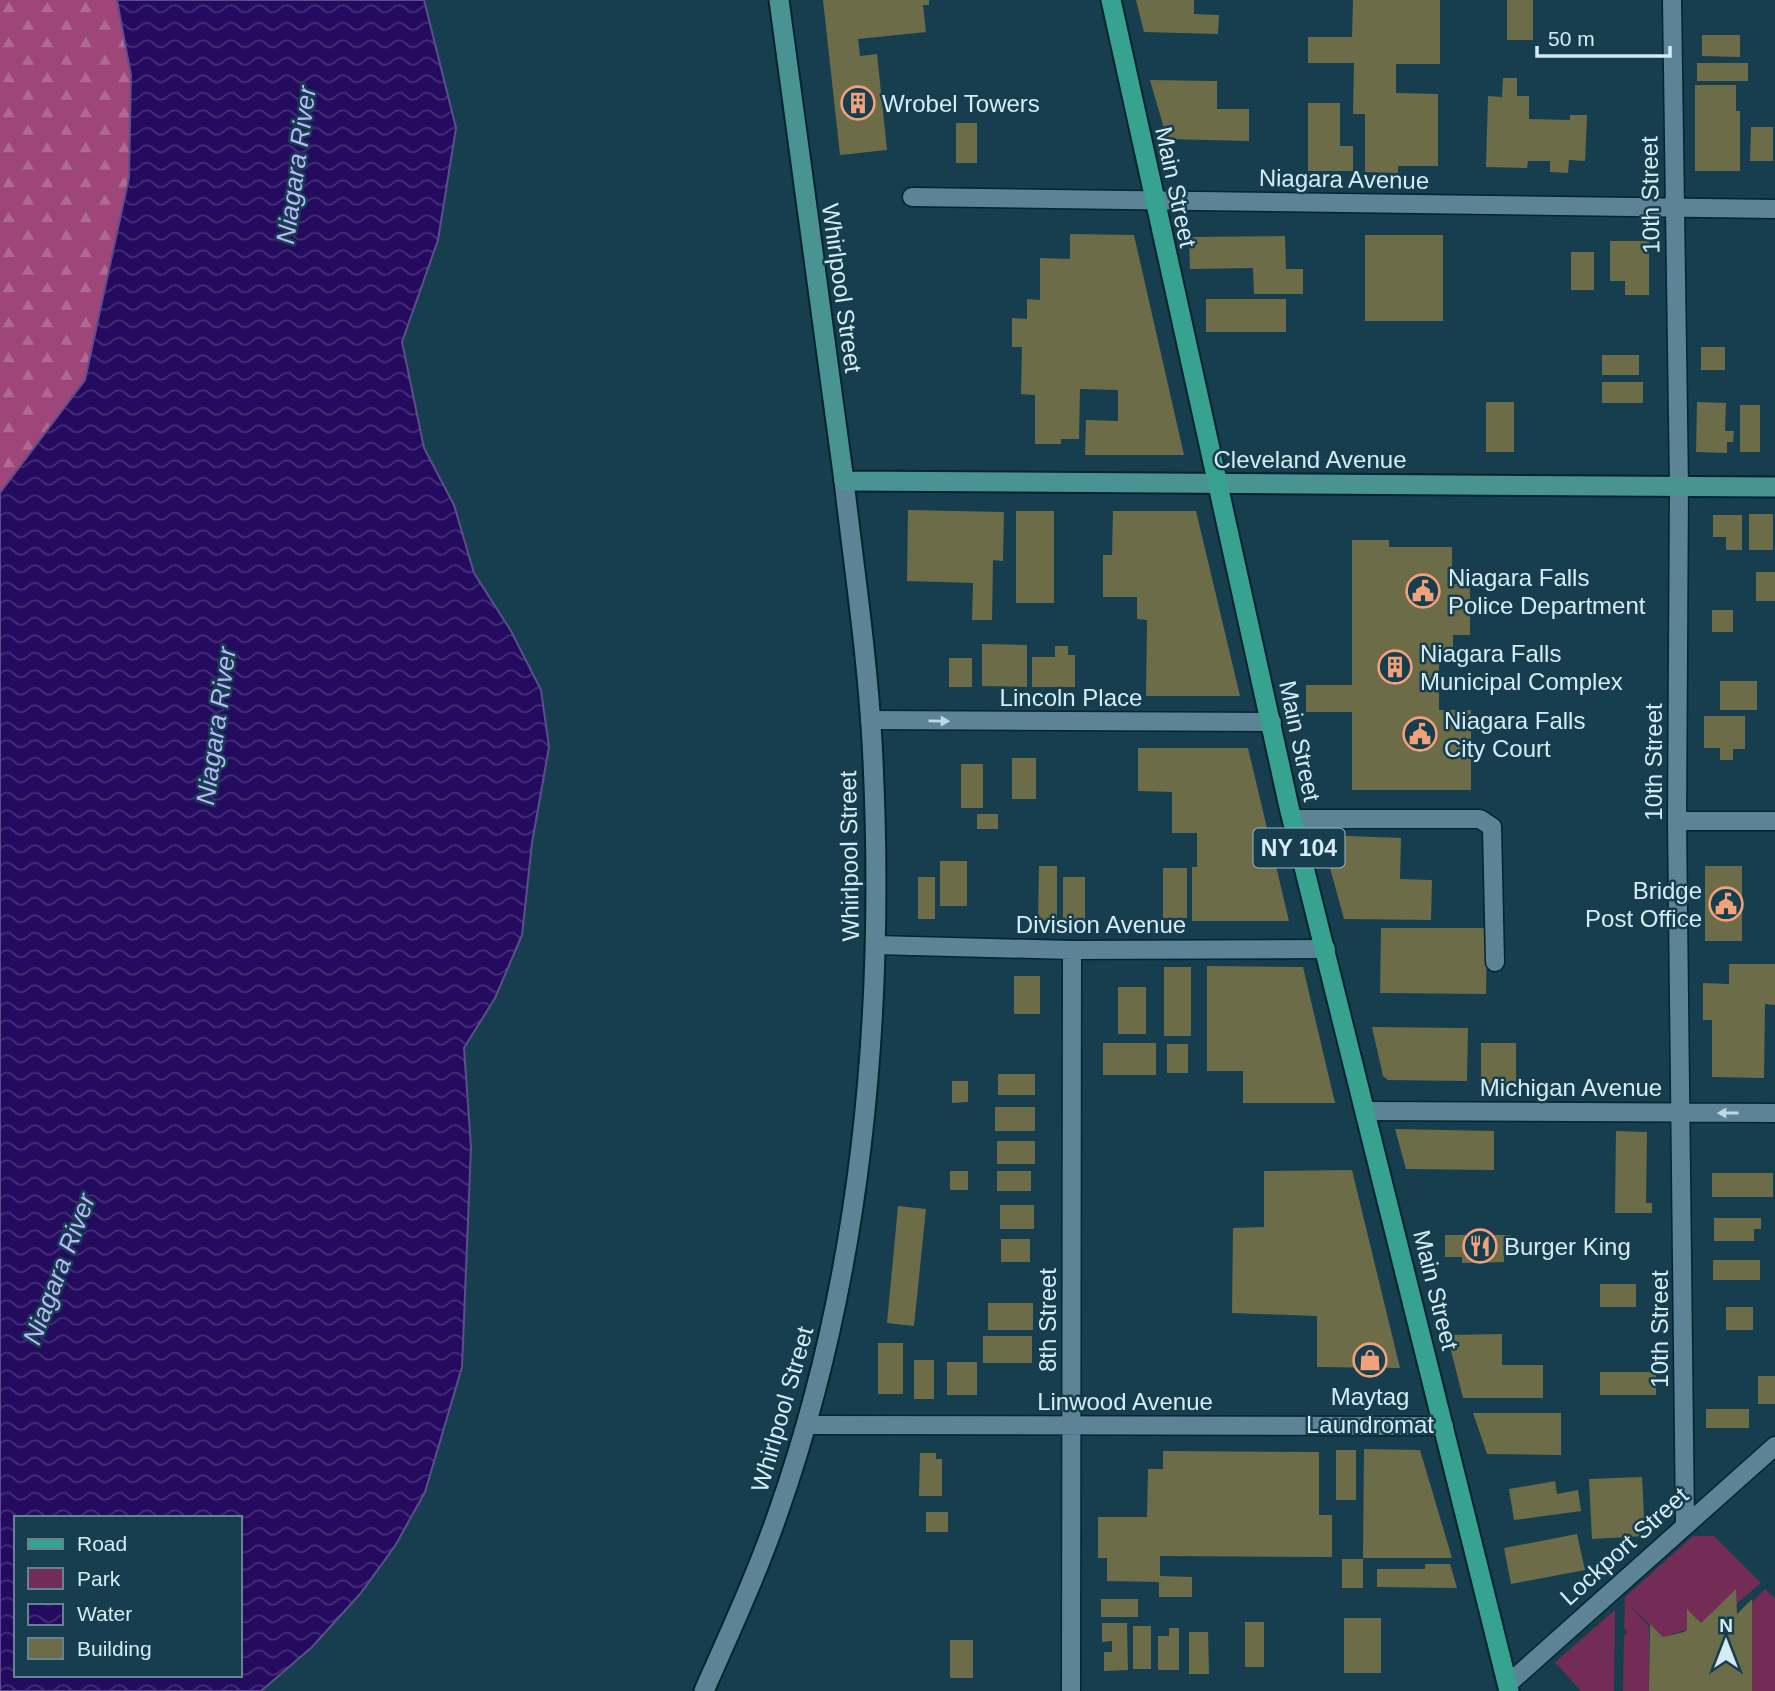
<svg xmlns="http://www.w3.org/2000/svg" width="1775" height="1691" font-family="Arial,sans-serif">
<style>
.green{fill:#722c55}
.forest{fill:url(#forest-firs)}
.water{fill:url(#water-waves);stroke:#5a4e8c;stroke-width:2;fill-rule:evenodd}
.building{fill:#6d6c48}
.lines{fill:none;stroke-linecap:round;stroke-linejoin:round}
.minor-casing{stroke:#052430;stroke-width:21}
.tertiary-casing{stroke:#052430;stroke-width:23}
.secondary-casing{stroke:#052430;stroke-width:23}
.primary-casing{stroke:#052430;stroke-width:23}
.minor{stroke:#5c8496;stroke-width:18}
.tertiary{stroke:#5c8496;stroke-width:19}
.secondary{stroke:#499392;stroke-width:19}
.primary{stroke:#36a28f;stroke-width:19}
.oneway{fill:#bed7e2}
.labels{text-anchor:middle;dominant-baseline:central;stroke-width:5;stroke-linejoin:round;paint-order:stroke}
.shield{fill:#163e4e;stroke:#9cb8c3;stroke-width:2}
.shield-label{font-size:23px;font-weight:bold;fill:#d6ecf5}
.poi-label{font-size:24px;fill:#d6ecf5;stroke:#163e4e;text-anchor:start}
.street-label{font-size:24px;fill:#d6ecf5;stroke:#163e4e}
.water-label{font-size:26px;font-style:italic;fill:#bab6fb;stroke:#163e4e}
</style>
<defs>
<pattern id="forest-firs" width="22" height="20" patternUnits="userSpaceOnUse" patternTransform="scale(1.75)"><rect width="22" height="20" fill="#9e4679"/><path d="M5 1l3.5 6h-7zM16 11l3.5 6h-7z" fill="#af6a93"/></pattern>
<pattern id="water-waves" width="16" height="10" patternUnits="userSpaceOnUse" patternTransform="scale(1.75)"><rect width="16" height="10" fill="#250b5f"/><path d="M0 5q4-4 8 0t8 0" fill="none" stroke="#442f77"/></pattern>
</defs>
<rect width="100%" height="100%" fill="#163e4e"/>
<path class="green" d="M1693,1536h21l47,47 -25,21v-14l-35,33 -13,-13 -1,20 -24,7 -34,-32 20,21v65h-26l1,-55 3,-4 -3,-4 1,-31z
M1765,1589l10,9v93h-23v-89z
M1615,1610l-1,81h-33l-26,-29z"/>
<path class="forest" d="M0,0h117l14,75 -2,103 -44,202 -85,113z"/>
<path class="water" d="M117,0h307l32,128 -18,112 -36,102 22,106 30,57 20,68 37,58 30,59 8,57 -17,96 -10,92 -27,63 -31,50 7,99 -9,220 -37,125 -30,54 -35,48 -48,53 -51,44h-261v-1198l85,-113 44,-202 2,-103zM16,1518h224v157h-224z"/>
<path class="building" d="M823,0h106v5h-6l3,27 -68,7 2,17 17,-2 10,96 -47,5z
M1136,0h58v14l25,1 -1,19 -74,-2z
M1353,0h87v64h-44v29l42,1v72h-40v7l-33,-1v-58h-12l1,-51h-46v-26h44z
M1507,0h26v40h-26z
M1702,35h38v22l-38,-1z
M1697,63h51v18h-51z
M1503,78h14v18h12v23l41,1v-5h17l-2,46 -16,-1 -1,13 -18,-1v-11h-22l-1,7 -41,-1 2,-71 14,1z
M1150,80l67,1v28h32v32l-82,-2z
M1695,85h41v26h4v60h-45z
M1308,103h32v43h13v25h-45z
M956,123h21v40h-21z
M1751,127h22v34h-23z
M1070,234l64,1 50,220h-99l1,-35 32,1v-31l-38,-1 -1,50h-18v5h-26v-49l-14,-1 1,-47h-10v-29l15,1v-20l13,1v-42l30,1z
M1365,235h78v86h-78z
M1285,236l1,33h17v25h-49l-1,-26 -63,1 -1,-32z
M1610,241h39v54h-24v-14h-15z
M1571,252h23v38h-23z
M1206,299h80v33h-80z
M1701,347h24v23h-24z
M1602,355h37v20h-37z
M1602,382h41v21h-41z
M1486,402h28v50h-28z
M1697,402l29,1 -1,28h9l-1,11h-6v11l-31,-1z
M1740,405h20v47h-20z
M908,510l96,2 -1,49 -10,-1 -1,60h-20l1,-37 -66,-2z
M1016,511h38v92h-38z
M1113,511h83l44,185h-94l1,-76 -10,-1v-22h-34v-42h9z
M1749,514h24v36h-24z
M1713,515h29v35h-16v-13h-13z
M1352,540h37v7h63v37h18v51h-17v14h-14v61h32v80h-119v-78h-46v-27h46z
M1756,572h19v29h-19z
M1712,610h21v22h-21z
M982,644l45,1v42l-45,-1z
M1055,646h13v9h7v32h-43v-30h23z
M949,658h23v29h-23z
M1720,681h37v29h-37z
M1704,716h41v33h-12v11h-13v-12h-16z
M1138,748h110l41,173h-97v-54h5v-34h-25v-41l-34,-1z
M1012,758h24v41h-24z
M961,764h22v44h-22z
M977,814h21v15h-21z
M1321,835l80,3 -1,41 32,1 -1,40 -87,-1z
M940,861h27v45h-27z
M1039,866h18v54h-19z
M1705,866h37v75h-37z
M1163,868h24v50h-24z
M918,877h17v42h-17z
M1063,877h22v44h-22z
M1381,928h106l-1,66 -106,-1z
M1729,964h46v41l-10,-1 -1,74 -52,-1v-57h-9v-37l26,1z
M1207,966l96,1 32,136h-92v-32h-36z
M1164,967h27v69h-27z
M1014,976h26v38h-26z
M1118,987h28v47h-28z
M1372,1027l96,1 -1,53 -79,-1 -5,-4z
M1103,1043h53v32h-53z
M1481,1043h35v41h-35z
M1167,1044h21v29h-21z
M998,1074h37v21h-37z
M952,1081h16v21l-16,1z
M995,1107h40v24h-40z
M1395,1129l99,2v39l-88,-1z
M1616,1131l31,1 -1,71h6v10h-37z
M997,1141h38v23h-38z
M1352,1170l48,198 -83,-1v-51l-85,-3 1,-85 31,-1v-56z
M950,1171h18v19h-18z
M997,1171h34v20h-34z
M1712,1173h61v24h-61z
M1000,1205h34v24h-34z
M898,1206l28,3 -12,117 -27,-3z
M1714,1218h47v11h-7v12h-40z
M1445,1235h66l3,17h-10v10l-42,1v-6h-17z
M1001,1239h29v23h-29z
M1713,1260h47v20h-47z
M1600,1284h36v23h-36z
M988,1303h45v27h-45z
M1726,1307h27v23h-27z
M1502,1334v31h41v33h-80l-16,-63z
M983,1336h49v27h-49z
M878,1343h25v51h-25z
M914,1360h20v39h-20z
M947,1362h30v33h-30z
M1600,1372h56v23h-56z
M1758,1376h17v28h-17z
M1706,1409h43v19h-43z
M1473,1413h88v42l-74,-1z
M1364,1449l56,1 32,108h-89z
M1336,1450h20v50h-20z
M1163,1451l156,1v63h13v42l-172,-1v20l32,1v20h-33v-15l-52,-1v-23h-9v-41h49l1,-48h15z
M920,1453h16v6h6v37h-23z
M1642,1477l3,59 -53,3 -3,-60z
M1555,1481l2,13 21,-4 3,21 -67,9 -5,-31z
M926,1512h22v20h-22z
M1577,1534l8,36 -74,14 -7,-36z
M1342,1559h21v29h-21z
M1425,1564h25l7,24 -80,-1v-18h48z
M1736,1589l1,25 15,-15v92h-103l1,-67 13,13 21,-5 3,-2v-21l14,14z
M1101,1599h37v18h-37z
M1344,1618h37v55h-37z
M1245,1622h19v45h-19z
M1102,1623h25l1,47 -24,1v-19h8v-11l-10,1z
M1133,1626h18v43h-18z
M1169,1628h10v42h-21v-34h11z
M1189,1632h19l1,42h-20z
M950,1640h23v38h-23z"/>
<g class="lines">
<defs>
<path id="minor" d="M1672,0l7,486 -2,335 8,703
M912,197l863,12
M870,720l402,2
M1292,819h188l12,8 3,135
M1677,821h98
M875,945l197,5 254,-1
M1366,1111l409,2
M806,1425l638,1
M1508,1684l267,-238
M1071,1691l1,-741"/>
<path id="tertiary" d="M704,1691c26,-59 53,-117 74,-178 87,-247 108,-512 94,-772 -5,-87 -18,-174 -28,-260"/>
<path id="secondary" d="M779,0l65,481 931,6"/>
<path id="primary" d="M1111,0l178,807 220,884"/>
</defs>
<use href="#minor" class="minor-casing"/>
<use href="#tertiary" class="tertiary-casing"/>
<use href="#secondary" class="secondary-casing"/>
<use href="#primary" class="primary-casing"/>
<use href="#minor" class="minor"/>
<use href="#tertiary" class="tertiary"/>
<use href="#secondary" class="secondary"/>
<use href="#primary" class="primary"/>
</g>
<defs><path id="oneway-solid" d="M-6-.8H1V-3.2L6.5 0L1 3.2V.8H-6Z" transform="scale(1.75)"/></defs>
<g class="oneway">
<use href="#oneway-solid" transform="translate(939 721) rotate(1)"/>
<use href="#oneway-solid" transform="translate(1728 1113) rotate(-180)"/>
</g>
<defs>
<symbol id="building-ring" viewBox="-11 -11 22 22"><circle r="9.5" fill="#163e4e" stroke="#f1a27b" stroke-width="1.5"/><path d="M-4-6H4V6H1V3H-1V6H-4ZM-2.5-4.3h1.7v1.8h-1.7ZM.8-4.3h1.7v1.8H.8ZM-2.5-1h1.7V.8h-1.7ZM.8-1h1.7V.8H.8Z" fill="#f1a27b"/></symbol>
<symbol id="civic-ring" viewBox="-11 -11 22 22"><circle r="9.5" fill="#163e4e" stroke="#f1a27b" stroke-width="1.5"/><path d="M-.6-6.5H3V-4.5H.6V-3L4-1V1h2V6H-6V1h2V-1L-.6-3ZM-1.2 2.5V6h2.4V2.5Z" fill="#f1a27b"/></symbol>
<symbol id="restaurant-ring" viewBox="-11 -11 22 22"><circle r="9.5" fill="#163e4e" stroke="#f1a27b" stroke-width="1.5"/><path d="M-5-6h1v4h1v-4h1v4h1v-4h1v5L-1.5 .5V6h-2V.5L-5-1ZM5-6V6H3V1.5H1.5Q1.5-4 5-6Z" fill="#f1a27b"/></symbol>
<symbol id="shop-ring" viewBox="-11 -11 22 22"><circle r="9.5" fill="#163e4e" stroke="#f1a27b" stroke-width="1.5"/><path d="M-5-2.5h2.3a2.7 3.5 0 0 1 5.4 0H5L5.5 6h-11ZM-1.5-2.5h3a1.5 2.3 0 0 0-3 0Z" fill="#f1a27b"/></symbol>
</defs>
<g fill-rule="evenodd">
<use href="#building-ring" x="839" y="84" width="38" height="38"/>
<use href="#civic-ring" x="1404" y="572" width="38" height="38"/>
<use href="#building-ring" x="1376" y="648" width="38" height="38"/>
<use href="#civic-ring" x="1401" y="715" width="38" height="38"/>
<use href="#civic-ring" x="1707" y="885" width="38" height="38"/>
<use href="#restaurant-ring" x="1461" y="1227" width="38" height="38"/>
<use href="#shop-ring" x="1351" y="1341" width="38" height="38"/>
</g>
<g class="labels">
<rect class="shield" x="1253.5" y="828.5" width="91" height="39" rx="5"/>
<g class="shield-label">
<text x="1299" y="848">NY 104</text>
</g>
<g class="poi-label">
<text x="882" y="103">Wrobel Towers</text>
<text x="1448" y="577">Niagara Falls<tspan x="1448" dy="28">Police Department</tspan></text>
<text x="1420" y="653">Niagara Falls<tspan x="1420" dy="28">Municipal Complex</tspan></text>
<text x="1444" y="720">Niagara Falls<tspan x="1444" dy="28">City Court</tspan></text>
<text x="1702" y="890" text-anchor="end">Bridge<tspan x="1702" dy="28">Post Office</tspan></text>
<text x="1504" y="1246">Burger King</text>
<text x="1370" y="1396" text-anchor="middle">Maytag<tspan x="1370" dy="28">Laundromat</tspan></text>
</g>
<g class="street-label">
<text transform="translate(1344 179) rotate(1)">Niagara Avenue</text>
<text transform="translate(1176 187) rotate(78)">Main Street</text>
<text transform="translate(1650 195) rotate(-91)">10th Street</text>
<text transform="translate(842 288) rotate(82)">Whirlpool Street</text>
<text x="1310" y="459">Cleveland Avenue</text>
<text x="1071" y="697">Lincoln Place</text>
<text transform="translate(1300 741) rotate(78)">Main Street</text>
<text transform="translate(1653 762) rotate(-90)">10th Street</text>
<text transform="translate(849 856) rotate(-91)">Whirlpool Street</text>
<text x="1101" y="924">Division Avenue</text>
<text x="1571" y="1087">Michigan Avenue</text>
<text transform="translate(1436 1290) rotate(76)">Main Street</text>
<text transform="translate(1047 1320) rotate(-90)">8th Street</text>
<text transform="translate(1659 1329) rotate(-90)">10th Street</text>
<text x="1125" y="1401">Linwood Avenue</text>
<text transform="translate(782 1409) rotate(-74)">Whirlpool Street</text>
<text transform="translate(1624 1546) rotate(-42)">Lockport Street</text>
</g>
<g class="water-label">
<text transform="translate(296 165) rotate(-82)">Niagara River</text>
<text transform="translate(216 726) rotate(-82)">Niagara River</text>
<text transform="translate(59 1269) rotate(-69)">Niagara River</text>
</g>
</g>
<rect x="14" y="1516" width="228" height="161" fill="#163e4e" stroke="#638491" stroke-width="2"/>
<rect x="28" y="1539" width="35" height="10" fill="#36a28f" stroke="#638491" stroke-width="2"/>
<text x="77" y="1551" font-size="21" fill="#d6ecf5">Road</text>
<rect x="28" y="1568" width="35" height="21" fill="#722c55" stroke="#638491" stroke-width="2"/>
<text x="77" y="1586" font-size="21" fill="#d6ecf5">Park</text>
<rect x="28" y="1604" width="35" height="21" fill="url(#water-waves)" stroke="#638491" stroke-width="2"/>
<text x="77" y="1621" font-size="21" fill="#d6ecf5">Water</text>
<rect x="28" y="1638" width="35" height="21" fill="#6d6c48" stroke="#638491" stroke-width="2"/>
<text x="77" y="1656" font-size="21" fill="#d6ecf5">Building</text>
<g transform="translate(1726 1642)" stroke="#163e4e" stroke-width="5" paint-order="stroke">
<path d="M0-5L12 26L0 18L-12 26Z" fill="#d6ecf5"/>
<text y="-10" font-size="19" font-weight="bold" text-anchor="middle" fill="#d6ecf5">N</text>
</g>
<path d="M1537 46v10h133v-10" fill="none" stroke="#d6ecf5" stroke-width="3.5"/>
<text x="1548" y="46" font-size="21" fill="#d6ecf5" stroke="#163e4e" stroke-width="5" paint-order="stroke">50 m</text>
</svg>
